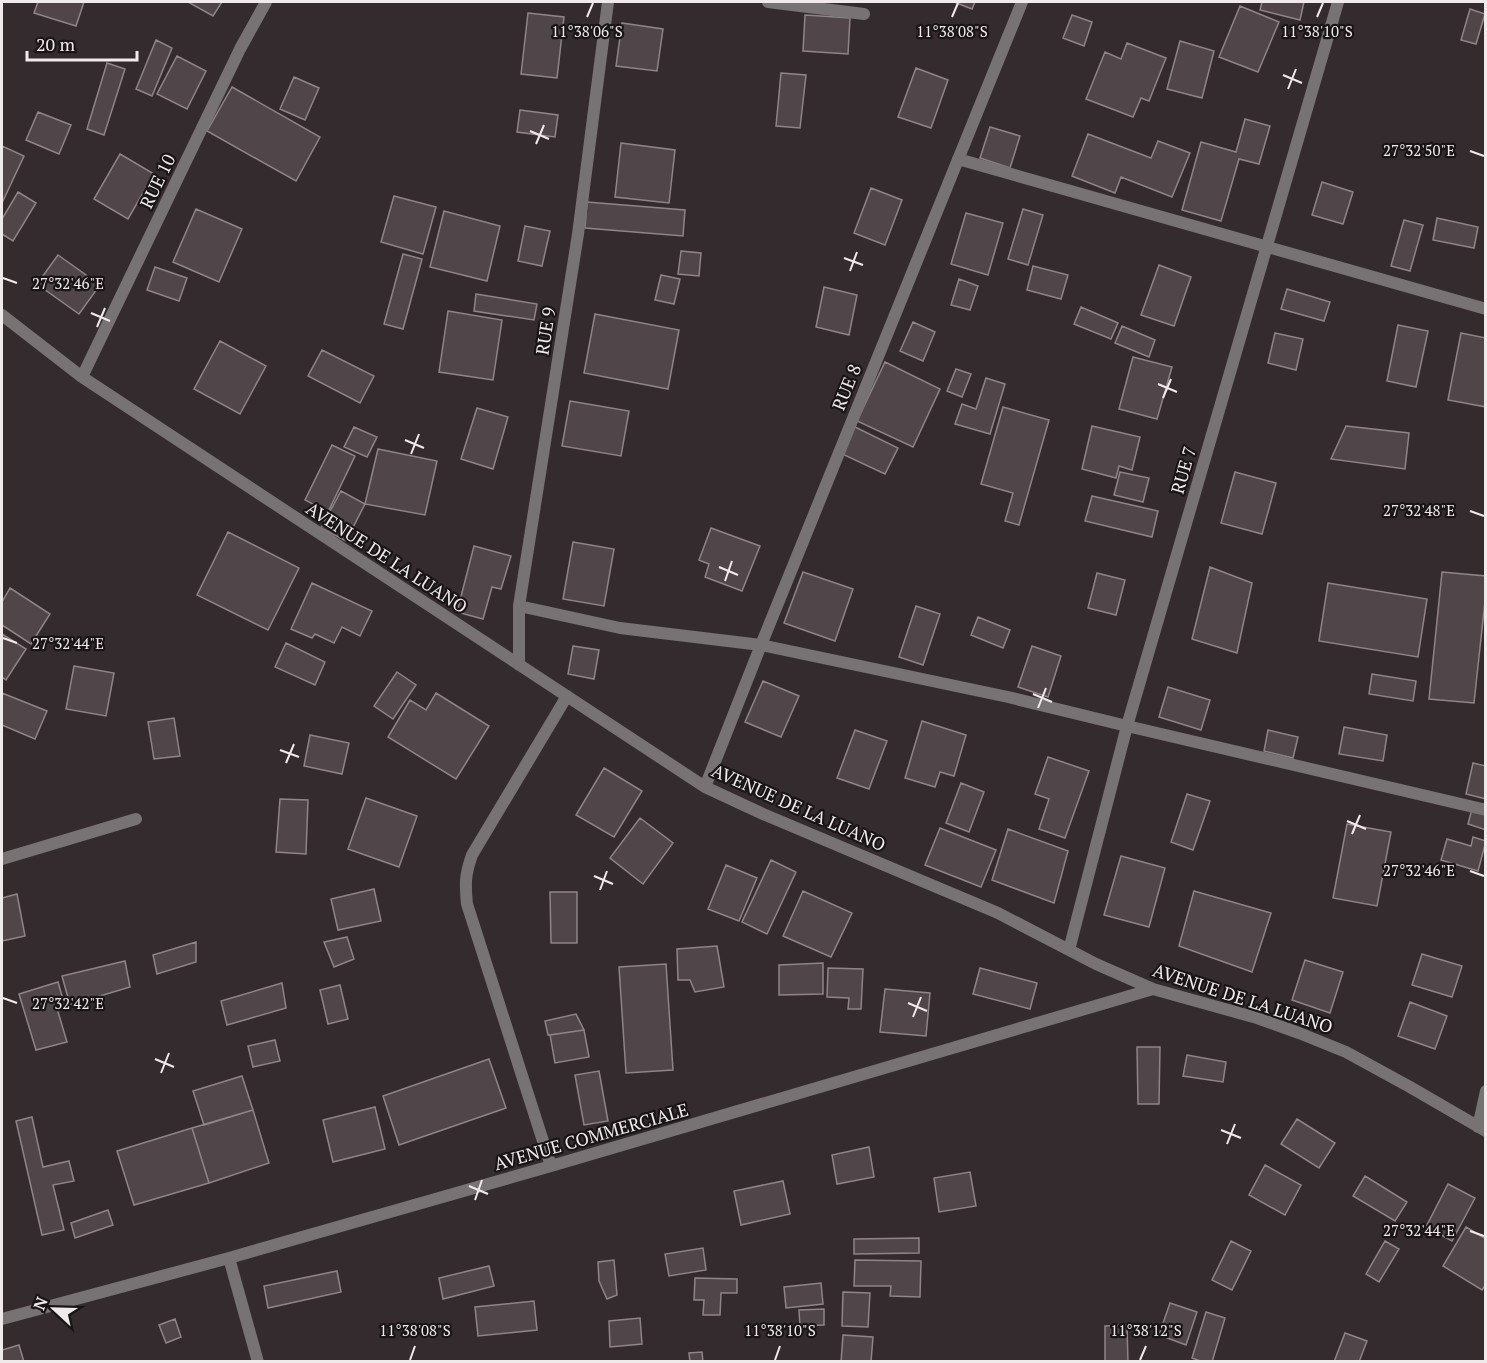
<svg xmlns="http://www.w3.org/2000/svg" width="1487" height="1363" font-family="'PT Serif',serif">
<style>
.building{fill:#504649;stroke:#8f8487;stroke-width:1.5}
.lines{fill:none;stroke-linecap:round;stroke-linejoin:round}
.street{stroke:#777273;stroke-width:12}
.ticks{fill:none;stroke:#f0eaeb;stroke-width:2}
.labels{text-anchor:middle;dominant-baseline:central;stroke-width:4.5;stroke-linejoin:round;paint-order:stroke}
.street-label{font-size:18px;fill:#f0eaeb;stroke:#191516}
.ticks-label{font-size:15px;text-anchor:middle;fill:#f0eaeb;stroke:#191516;stroke-width:4.5;stroke-linejoin:round;paint-order:stroke}
</style>
<rect width="100%" height="100%" fill="#342b2e"/>
<path class="building" d="M38,2h46l-8,24 -42,-13z
M188,2h34l-9,14z
M954,2h21l-3,7z
M1262,2h42l-4,18 -40,-10z
M1240,6l39,16 -21,50 -39,-15z
M1470,9l15,5 -9,30 -15,-4z
M528,13l36,4 -7,61 -36,-4z
M805,15l45,3 -2,36 -45,-3z
M1072,15l20,7 -8,24 -21,-8z
M622,23l41,6 -6,42 -41,-5z
M156,40l16,8 -20,48 -16,-7z
M1180,41l34,10 -12,47 -35,-9z
M1127,43l39,15 -17,43 -8,-3 -8,19 -47,-18 19,-47 16,7z
M177,56l29,15 -19,38 -30,-15z
M107,63l18,6 -21,66 -17,-6z
M916,68l32,12 -17,48 -33,-11z
M781,73l25,2 -6,53 -24,-2z
M294,77l25,11 -14,32 -25,-11z
M232,87l88,50 -24,44 -89,-50z
M520,110l38,5 -3,22 -38,-5z
M38,112l33,13 -12,29 -33,-14z
M1245,119l25,7 -11,38 -20,-5 -18,62 -39,-11 19,-68 35,10z
M990,127l30,9 -10,32 -30,-10z
M1088,134l63,24 7,-17 32,12 -18,44 -51,-20 -6,16 -43,-17z
M621,143l54,7 -6,53 -54,-6z
M2,146l22,10 -22,47z
M120,154l34,20 -26,45 -34,-20z
M1322,182l31,10 -10,32 -31,-9z
M871,188l31,12 -17,45 -31,-12z
M18,192l18,11 -23,38 -11,-7v-15z
M394,196l42,11 -13,47 -42,-12z
M587,202l98,8 -2,26 -98,-8z
M196,209l46,20 -23,53 -46,-20z
M1023,209l20,6 -15,50 -20,-6z
M444,211l56,15 -13,55 -57,-14z
M966,213l37,10 -15,52 -37,-11z
M1437,218l41,9 -4,21 -41,-8z
M1404,220l19,5 -13,46 -19,-5z
M525,226l25,5 -8,35 -24,-5z
M681,251l20,2 -2,23 -21,-2z
M403,254l19,5 -19,70 -19,-5z
M58,255l42,30 -21,29 -42,-30z
M1159,265l32,12 -17,49 -33,-11z
M1033,266l35,9 -7,24 -34,-9z
M155,267l32,11 -8,23 -32,-11z
M661,275l19,4 -6,25 -19,-4z
M959,279l19,7 -8,24 -19,-5z
M824,287l33,8 -8,40 -33,-8z
M1287,289l43,13 -6,19 -43,-12z
M476,294l61,10 -3,16 -60,-9z
M1081,307l37,16 -7,16 -37,-15z
M448,311l54,9 -9,60 -54,-8z
M595,314l84,16 -11,59 -84,-16z
M913,322l22,10 -12,29 -23,-10z
M1398,325l30,6 -12,56 -29,-6z
M1122,326l33,14 -6,17 -34,-14z
M1275,333l28,6 -7,31 -28,-7z
M1461,333l25,5v69l-38,-7z
M220,341l46,25 -26,48 -46,-25z
M322,350l52,26 -14,27 -52,-27z
M1133,357l39,10 -15,52 -38,-10z
M885,362l55,27 -27,58 -56,-26z
M956,369l15,5 -9,23 -15,-6z
M986,378l19,6 -15,50 -35,-10 7,-20 14,5z
M570,401l59,10 -8,45 -59,-10z
M1003,407l46,13 -30,105 -14,-4 8,-28 -32,-9z
M477,408l31,9 -15,52 -32,-10z
M853,426l45,22 -13,26 -45,-21z
M1092,426l48,11 -8,33 -13,-4 -3,12 -34,-9z
M1346,426l63,7 -4,36 -74,-10z
M354,427l23,10 -10,20 -23,-10z
M332,445l23,11 -27,56 -23,-12z
M378,449l59,12 -12,54 -60,-11z
M1120,472l29,6 -6,24 -29,-7z
M1235,472l41,11 -14,51 -41,-11z
M341,491l24,13 -19,37 -25,-13z
M1092,496l66,15 -6,26 -67,-16z
M711,528l49,18 -18,45 -37,-14 4,-13 -10,-4z
M228,532l71,36 -31,62 -71,-35z
M573,542l41,7 -10,57 -41,-7z
M474,546l37,10 -10,33 -9,-2 -9,32 -26,-7z
M1210,567l42,16 -15,70 -45,-14z
M803,572l50,17 -18,52 -51,-18z
M1442,572l44,4v16l-12,111 -45,-4z
M1097,573l28,7 -9,35 -28,-7z
M312,583l60,28 -12,25 -18,-9 -8,16 -19,-9 -3,4 -21,-9z
M1328,583l99,16 -9,58 -99,-16z
M10,588l40,26 -19,30 -29,-19v-23z
M916,606l24,8 -17,51 -24,-8z
M978,617l32,13 -7,18 -32,-13z
M2,634l24,15 -20,31 -4,-3z
M286,643l39,19 -10,23 -40,-18z
M573,646l26,4 -5,29 -26,-5z
M1032,646l29,10 -13,41 -30,-10z
M74,666l40,7 -8,43 -40,-7z
M397,672l19,13 -23,34 -19,-13z
M1372,674l44,7 -3,20 -44,-7z
M763,681l36,15 -18,41 -36,-15z
M1168,687l42,13 -9,30 -42,-13z
M2,693l45,18 -12,28 -33,-14z
M436,693l53,33 -33,53 -68,-42 22,-37 16,10z
M174,718l6,38 -26,3 -6,-37z
M922,721l44,14 -12,41 -14,-4 -5,15 -30,-9z
M1344,727l43,8 -4,26 -44,-7z
M855,730l32,11 -18,48 -32,-11z
M1268,730l30,7 -5,21 -29,-7z
M310,735l39,8 -7,31 -38,-8z
M1048,757l41,14 -24,67 -26,-9 10,-30 -14,-5z
M1473,763l13,3v33l-20,-5z
M604,768l38,23 -28,46 -38,-22z
M961,783l23,9 -15,40 -23,-9z
M1187,794l23,7 -17,49 -22,-8z
M366,798l51,18 -18,51 -51,-18z
M280,799l28,1 -2,54 -30,-2z
M1472,809l14,5v16l-18,-6z
M640,818l33,25 -30,41 -33,-26z
M1347,824l44,8 -14,74 -44,-8z
M940,828l56,22 -15,37 -56,-22z
M1008,829l60,22 -14,52 -62,-23z
M1473,837l13,4 -8,30 -37,-11 6,-21 24,7z
M1121,856l44,12 -16,59 -45,-12z
M771,860l25,12 -29,62 -25,-12z
M726,865l31,13 -18,43 -31,-12z
M374,889l7,32 -43,9 -7,-31z
M803,891l49,22 -21,44 -48,-21z
M1194,891l77,22 -19,59 -73,-26z
M550,892h27v51h-26z
M17,894l8,42 -23,5v-43z
M347,937l7,22 -20,8 -10,-25z
M196,942v20l-39,12 -4,-19z
M717,946l7,41 -29,5 -5,-12h-12l-1,-31z
M1422,954l40,12 -10,31 -40,-12z
M1305,960l38,12 -13,41 -38,-13z
M125,961l5,26 -60,18 -8,-29z
M823,963v31l-44,1v-30z
M666,964l7,106 -47,3 -7,-106z
M828,968l35,1 -2,40h-13l1,-11 -22,-1z
M980,968l57,15 -7,26 -57,-15z
M58,982l6,21 -8,2 11,37 -31,8 -17,-56z
M282,983l4,25 -59,17 -6,-24z
M340,985l8,34 -20,5 -8,-34z
M885,989l45,4 -4,43 -46,-4z
M1410,1002l37,14 -12,33 -37,-13z
M576,1014l8,16 -34,5h-2l-3,-14z
M584,1030l5,27 -34,6 -5,-28z
M275,1040l5,21 -27,6 -5,-21z
M1137,1047h23l-1,57h-21z
M1187,1055l39,7 -3,20 -40,-6z
M489,1059l17,49 -107,37 -16,-49z
M599,1071l9,50 -24,4 -9,-50z
M242,1076l11,34 -49,15 -11,-34z
M375,1107l10,42 -52,13 -10,-42z
M253,1110l16,53 -60,20 -17,-55z
M32,1117l11,50 26,-6 5,20 -21,4 11,45 -22,5 -26,-114z
M1297,1119l38,24 -16,25 -38,-24z
M192,1128l17,55 -75,22 -17,-54z
M869,1147l5,30 -37,7 -5,-29z
M1265,1165l36,20 -16,30 -36,-20z
M970,1172l6,34 -37,6 -5,-34z
M1365,1176l42,26 -12,19 -42,-25z
M783,1181l7,33 -49,11 -7,-34z
M1448,1184l27,14 -23,43 -26,-14z
M108,1210l5,15 -38,13 -4,-15z
M1466,1227l20,12v45l-4,6 -39,-24z
M919,1238v15l-65,1v-15z
M1231,1241l20,10 -19,39 -20,-10z
M1385,1241l14,8 -20,33 -13,-8z
M703,1248l3,22 -37,6 -4,-22z
M614,1260l3,35 -10,4 -8,-18 -1,-19z
M855,1260l66,1 -1,36 -30,-1 1,-10h-37z
M489,1266l5,20 -51,13 -4,-21z
M337,1271l4,21 -73,16 -4,-22z
M695,1278l42,1v14h-16l-1,22h-17l1,-15h-10z
M821,1283l2,21 -37,4 -2,-21z
M843,1292l27,1 -2,34 -26,-1z
M534,1301l3,29 -59,6 -3,-29z
M1170,1303l27,9 -11,33 -27,-10z
M824,1309v16l-24,1 -1,-16z
M1206,1312l19,6 -13,44h-9l-11,-4z
M640,1318l2,26 -32,3 -1,-26z
M175,1319l6,18 -15,6 -7,-18z
M1127,1325l1,37h-23v-36z
M1345,1333l22,8 -8,21h-25z
M843,1335l30,2 -2,25h-30z
M19,1345l5,17h-22v-12z
M702,1352l1,10h-13l-1,-9z"/>
<g class="lines">
<path class="street" d="M768,2l96,12
M958,159l528,150
M2,315l80,62 623,410 58,27 235,99 98,51 57,25 104,29 42,15 47,19 64,35 76,44
M82,377l158,-328 26,-47
M519,606l101,22 141,17 247,52 119,29 359,84
M519,665v-59l59,-372 30,-232
M705,787l56,-142 261,-643
M2,859l134,-40
M1069,950l58,-224 211,-724
M1478,1127l8,-36
M551,1166l-84,-262c-2,-21 -2,-29 5,-49l95,-159
M229,1258l29,104
M2,1319l227,-61 322,-92 602,-177"/>
</g>
<path class="ticks" d="M587,17l6,-14M952,17l6,-14M1317,17l6,-14M1283,75l19,8M1288,89l8,-20M530,131l19,8M536,144l8,-19M1470,151l14,5M844,258l19,7M850,271l7,-19M3,278l14,5M91,313l19,8M97,327l8,-19M1158,384l19,8M1163,398l8,-19M405,440l19,8M411,454l8,-20M1470,511l14,5M719,567l19,8M725,581l7,-20M3,638l14,5M1033,694l19,8M1038,708l8,-20M280,750l19,7M286,763l8,-19M1347,821l19,8M1352,834l8,-19M1470,871l14,5M594,876l19,8M600,890l7,-19M3,998l14,5M908,1003l19,8M913,1017l8,-20M155,1059l19,8M161,1073l8,-20M1221,1130l20,8M1227,1144l8,-20M469,1186l19,8M475,1200l7,-20M1470,1231l14,5M410,1360l5,-14M775,1360l5,-14M1140,1360l6,-14"/>
<g class="labels">
<g class="street-label">
<text transform="translate(157 181) rotate(-64)">RUE 10</text>
<text transform="translate(545 331) rotate(-81)">RUE 9</text>
<text transform="translate(846 387) rotate(-68)">RUE 8</text>
<text transform="translate(1183 470) rotate(-74)">RUE 7</text>
<text transform="translate(387 557) rotate(33)">AVENUE DE LA LUANO</text>
<text transform="translate(799 807) rotate(24)">AVENUE DE LA LUANO</text>
<text transform="translate(1243 998) rotate(18)">AVENUE DE LA LUANO</text>
<text transform="translate(591 1136) rotate(-16)">AVENUE COMMERCIALE</text>
</g>
</g>
<g class="ticks-label">
<text x="587" y="37">11°38'06"S</text>
<text x="952" y="37">11°38'08"S</text>
<text x="1317" y="37">11°38'10"S</text>
<text x="1419" y="156">27°32'50"E</text>
<text x="68" y="289">27°32'46"E</text>
<text x="1419" y="516">27°32'48"E</text>
<text x="68" y="649">27°32'44"E</text>
<text x="1419" y="876">27°32'46"E</text>
<text x="68" y="1009">27°32'42"E</text>
<text x="1419" y="1236">27°32'44"E</text>
<text x="415" y="1336">11°38'08"S</text>
<text x="780" y="1336">11°38'10"S</text>
<text x="1146" y="1336">11°38'12"S</text>
</g>
<rect width="1487" height="1363" fill="none" stroke="#f0eaeb" stroke-width="6"/>
<g transform="translate(54 1309) rotate(292)" stroke="#191516" stroke-width="4.5" paint-order="stroke">
<path d="M0-4.5L10 22L0 15L-10 22Z" fill="#f0eaeb"/>
<text y="-9" font-size="16" font-weight="bold" text-anchor="middle" fill="#f0eaeb">N</text>
</g>
<path d="M27 51v9h110v-9" fill="none" stroke="#f0eaeb" stroke-width="3"/>
<text x="36" y="51" font-size="18" fill="#f0eaeb" stroke="#191516" stroke-width="4.5" paint-order="stroke">20 m</text>
</svg>
